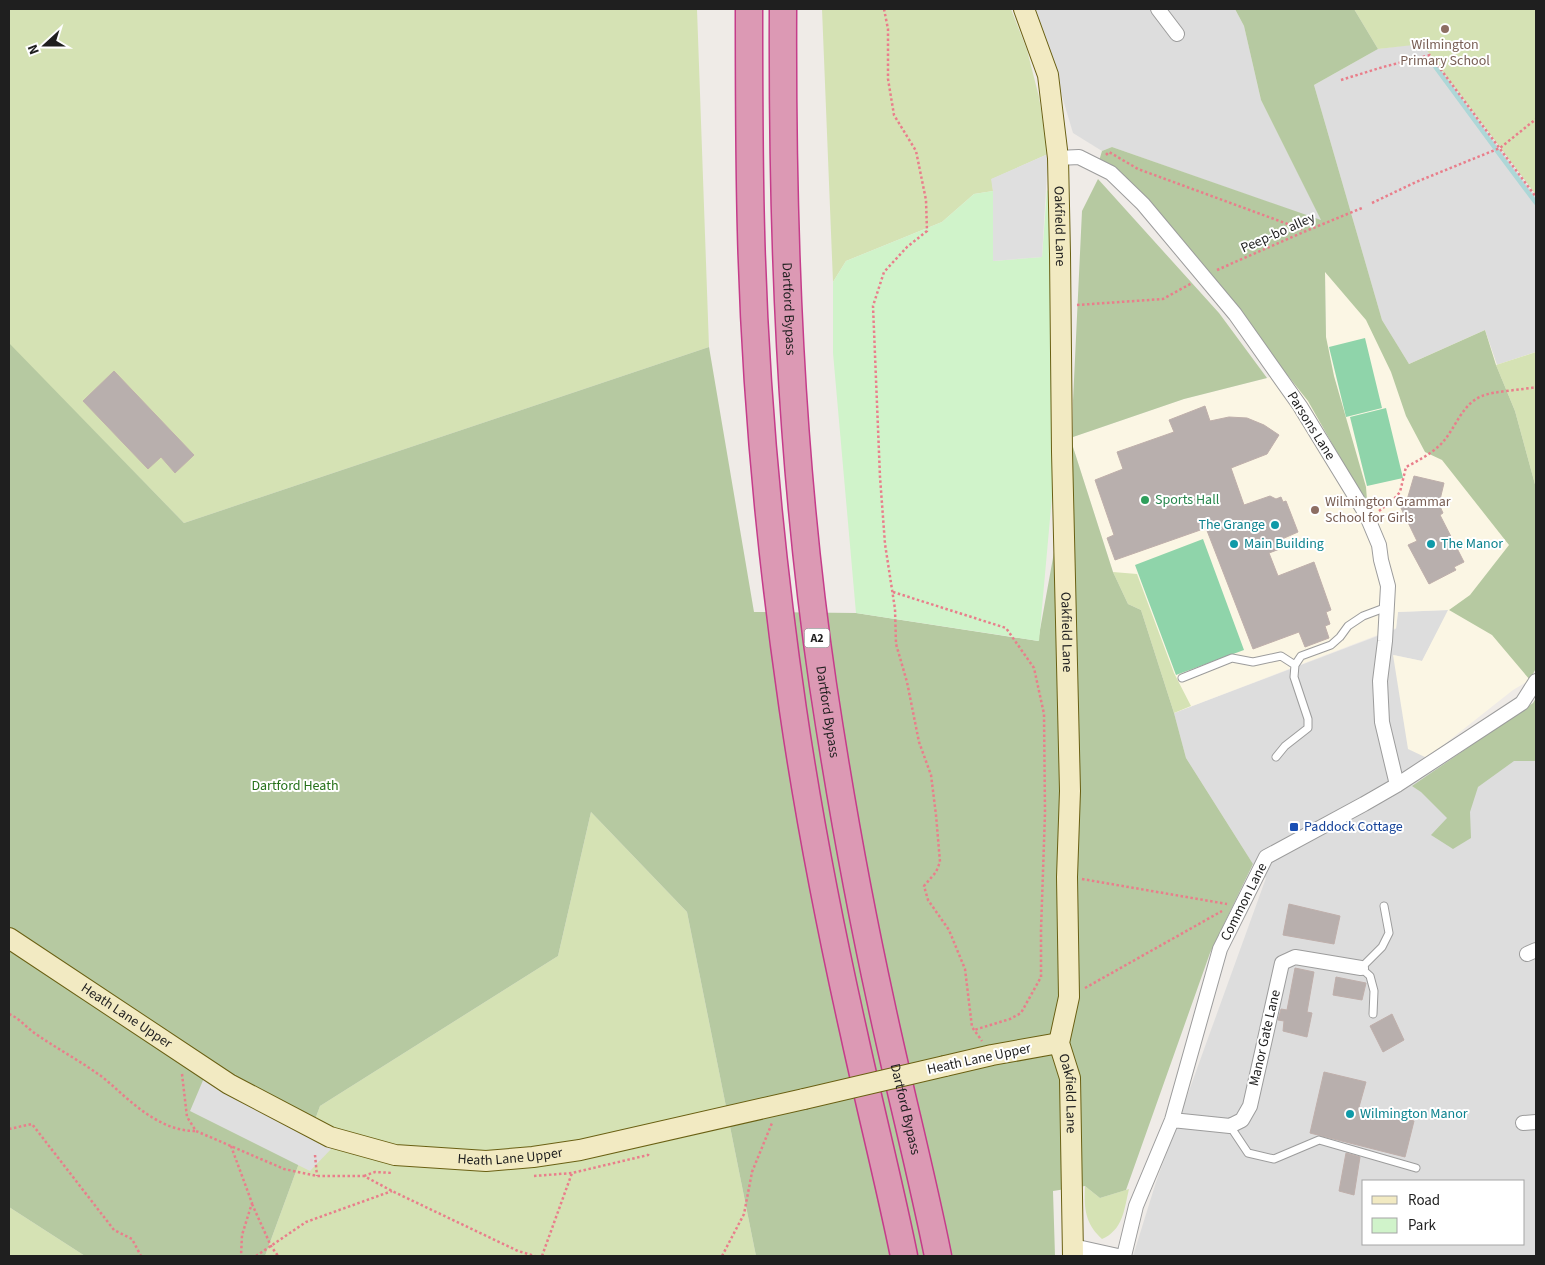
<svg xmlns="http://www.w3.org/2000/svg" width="1545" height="1265" font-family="'Source Sans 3',sans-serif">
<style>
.residential{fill:#ddd;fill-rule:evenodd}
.education{fill:#fbf6e4}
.grass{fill:#d5e2b4}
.forest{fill:#b6c9a1}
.park{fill:#d0f3ca}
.pitch{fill:#8fd4aa}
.parking{fill:#dfdfdf}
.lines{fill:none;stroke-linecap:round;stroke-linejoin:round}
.stream{stroke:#add7d7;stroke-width:4.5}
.building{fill:#b8afad;stroke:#bfafab}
.lane-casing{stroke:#9c9c9c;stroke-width:9}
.street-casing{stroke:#9c9c9c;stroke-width:16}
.secondary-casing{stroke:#6a6013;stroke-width:22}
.highway-casing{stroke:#c53c8a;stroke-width:29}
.path{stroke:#e97e8b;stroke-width:2.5;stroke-dasharray:2.5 2.5;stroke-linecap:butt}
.lane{stroke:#fff;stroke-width:7}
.street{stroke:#fff;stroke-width:14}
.secondary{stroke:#f2eac2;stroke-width:20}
.highway{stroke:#dc99b4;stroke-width:26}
.secondary-bridge-casing{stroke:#6a6013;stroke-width:22;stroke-linecap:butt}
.secondary-bridge{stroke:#f2eac2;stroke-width:20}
.education-dot{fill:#8d6e63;stroke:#fff;stroke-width:2}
.leisure-dot{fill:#2e9e5b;stroke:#fff;stroke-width:2}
.culture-dot{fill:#0f9aa8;stroke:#fff;stroke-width:2}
.transit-dot{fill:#1a4fb4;stroke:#fff;stroke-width:2}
.labels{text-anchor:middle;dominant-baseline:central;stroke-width:4;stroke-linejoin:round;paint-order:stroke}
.shield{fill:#fff;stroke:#626262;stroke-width:1}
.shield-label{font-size:12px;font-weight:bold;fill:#1f1f1f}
.education-label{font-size:14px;fill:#785e54;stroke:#fff}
.street-label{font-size:14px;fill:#1f1f1f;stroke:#fff}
.leisure-label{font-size:14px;fill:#27864d;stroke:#fff;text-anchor:start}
.culture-label{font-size:14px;fill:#0d838f;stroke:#fff;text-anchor:start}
.park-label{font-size:14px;fill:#26711a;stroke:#fff}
.transit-label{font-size:14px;fill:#164399;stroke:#fff;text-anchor:start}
</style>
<rect width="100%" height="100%" fill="#efebe7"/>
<path class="residential" d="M1036,9h199l9,17 17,74 61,121 -210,-74 -10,4 -29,-18z
M1422,43l114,154v155l-40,13 -11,-35 -76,34 -27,-44 -68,-235 64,-36z
M1449,610l-27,51 -28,-6 33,103 94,-55 15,15v538h-403l23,-74 110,-304 -13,-14 -67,-106 -12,-45 222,-84 2,-17zM1364,1181h160v63h-160z"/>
<path class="education" d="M1325,271l84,93 76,-34 12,35 39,-13v316l-6,12 -17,10 -86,68 -19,-9 -15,-94 29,6 26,-51 -50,2 -2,16 -222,85 -33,-103 -13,-6 -15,-32 -40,-125v-10l111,-38 83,-21 28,-11 31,-31z"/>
<path class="grass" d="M9,9h688l12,338 -525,176 -175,-179z
M822,9h189l16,41 12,47 9,57 -56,25 1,12 -19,3 -32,28 -96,39 -13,21z
M1354,9h182v186l-114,-151 -44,5z
M1536,352v136l-21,-77 -19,-46z
M1113,572l24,2 37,99 17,33 -17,7 -33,-103 -13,-6z
M591,812l96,100 69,344h-491l55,-150 238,-150z
M1085,1186l15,12 29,-9c-5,21 -6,41 -27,50 -17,-16 -18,-30 -17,-53z
M9,1207l76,49h-76z"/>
<path class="forest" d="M1235,9h119l24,40 -64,36 68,235 27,44 76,-34 11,35 19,46 21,77v180l-6,12 -38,-45 -43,-25 21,-15 39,-50 -67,-85 -17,-8 -19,-36 -15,-44 -25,-52 -41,-48 1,65 8,39 32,111 1,13 -15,-21 -44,-78 -70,-88 -139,-152 3,-10 10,-4 209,73 -60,-120 -17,-74z
M1098,179l121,134 48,65 -83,21 -111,38v-36l9,-190z
M9,343l175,180 525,-176 45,265 102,1 182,28 35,-194 40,125 15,32 13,6 33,103 12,45 67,106 -43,89 -84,237 -26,8 -15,-12 -32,5 2,65h-299l-69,-344 -96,-100 -33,144 -238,150 -55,150h-180l-76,-49z
M1536,698v63h-22l-36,26 -8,25 1,26 -18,11 -22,-14 16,-17 -26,-26 -9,-6 121,-83z"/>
<path class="park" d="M1047,190l2,2 7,260 -17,189 -183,-28 -23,-260v-71l13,-21 96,-39 32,-28 19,-3v70l49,-4z"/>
<path class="pitch" d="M1365,338l17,70 -36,9 -17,-70z
M1386,408l17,70 -36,8 -17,-69z
M1203,539l41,111 -68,25 -41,-110z"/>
<path class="parking" d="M1048,154l-6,103 -49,4v-70l-2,-12z
M204,1078l129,69 -23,24 -120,-60z"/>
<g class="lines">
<path class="stream" d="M1431,61l64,87
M1497,151l39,52"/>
</g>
<path class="building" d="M114,371l80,84 -19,18 -14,-16 -13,12 -65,-68z
M1205,406l5,15 19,-4 18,1 17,7 15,10 -12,19 -36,14 13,37 26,-9 6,3 5,-2 2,5 3,-1 12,31 -16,7 3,8 -16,6 9,23 36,-14 17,48 -5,2 4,12 -5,2 4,12 -24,9 -6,-15 -46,17 -47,-121 -91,32 -8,-22 7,-3 -19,-55 28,-11 -6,-17 57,-20 -5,-12z
M1414,476l30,7 -5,21 4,9 -3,2 24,47 -10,5 2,3 -27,14 -21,-39 9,-4 -18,-37 8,-4z
M1289,904l51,12 -6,28 -51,-9z
M1295,968l19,4 -7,40 5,1 -5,24 -24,-6 1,-10 -6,-1 3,-11 6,1z
M1336,977l30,6 -4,17 -29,-5z
M1392,1014l12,26 -21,12 -13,-26z
M1324,1072l42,10 -7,25 55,14 -9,36 -95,-24z
M1346,1153l14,4 -6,38 -15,-4z"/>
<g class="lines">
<defs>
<path id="lane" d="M1182,678l50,-20 21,4 28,-6 14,9
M1276,757l9,-11 23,-18v-9l-14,-42 1,-12 6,-9 30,-11 9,-8 8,-11 15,-10 24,-9
M1373,1014l1,-23 -4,-15 -9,-8 21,-21 7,-14 -5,-27
M1230,1126l18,27 26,6 45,-19 97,28"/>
<path id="street" d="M1158,9l19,25
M1058,158l21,-1 32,16 32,31 92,110 65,92 66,108 13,31 2,15 7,26 -3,55 -5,40 2,41 15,63
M1527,954l9,-4
M1172,1120l58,6 12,-6 8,-14 32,-143 13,-6 66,11
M1523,1123l13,-1
M1073,1246l45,10
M1124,1256l12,-50 36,-86 48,-171 46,-92 98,-53 33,-19 125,-82 14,-22"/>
<g id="secondary">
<path id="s1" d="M1024,9l24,66 10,83 2,96 2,198 8,339 -3,86 2,120 -10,46 11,35 3,178"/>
<path id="s2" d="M9,938l220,146 101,53 65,18 91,6 47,-4 47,-7 224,-51"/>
<path d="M945,1066l47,-11 67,-12"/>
</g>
<g id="highway">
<path d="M749,9c0,74 0,148 2,222 4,160 19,321 42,479 16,109 37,217 61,324 16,74 35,148 50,222"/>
<path id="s3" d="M783,9c-1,226 7,452 40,676 16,106 35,213 58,318 18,85 40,168 57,253"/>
</g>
</defs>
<use href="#lane" class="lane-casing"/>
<use href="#street" class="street-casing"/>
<use href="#secondary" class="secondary-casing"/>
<use href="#highway" class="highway-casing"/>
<path class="path" d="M884,9l4,20v50l6,36 22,36 10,49 1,31 -20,16 -23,25 -11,34 7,171 5,67 10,65 1,35 11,38 12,60 12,33 5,40 4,47 -4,10 -12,14 4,14 21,30 16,39 7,58 10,14
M1341,80l42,-13 47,-12 106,142
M1106,155l3,-3 29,17 166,61
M1372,203l44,-21 84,-34 36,-29
M1217,270l89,-39 56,-23
M1077,305l86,-6 29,-16
M1379,511l14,-11 7,-8 6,-25c12,-6 24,-13 33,-21 17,-16 21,-41 43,-50 12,-5 40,-6 54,-9
M893,592l113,36 28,40 10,46 1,99 -4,117v47l-20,36 -11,6 -36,11
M1082,879l145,25
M1085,988l137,-77
M9,1014c10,4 16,12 24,18 21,15 44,27 65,42 5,3 10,8 15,12 23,21 50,45 82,45
M182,1074l5,43 9,14 88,38 33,7h47l28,15 126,60 17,5
M9,1129l23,-5 82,106 18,9 9,17
M231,1146l21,57 -10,32 -1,21
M315,1155l2,21
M364,1176l11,-4 18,1
M534,1176l38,-3 76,-18 1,-3
M252,1204l19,42 7,10
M256,1256l50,-34 86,-31
M542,1256l30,-83
M722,1256l22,-42 8,-42 20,-49"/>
<use href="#lane" class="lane"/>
<use href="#street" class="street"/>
<use href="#secondary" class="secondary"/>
<use href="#highway" class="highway"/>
<defs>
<path id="secondary-bridge" d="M804,1099l141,-33"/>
</defs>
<use href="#secondary-bridge" class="secondary-bridge-casing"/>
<use href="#secondary-bridge" class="secondary-bridge"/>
</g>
<g class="education-dot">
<circle cx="1445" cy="29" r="5"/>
<circle cx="1315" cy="510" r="5"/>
</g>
<circle class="leisure-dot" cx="1145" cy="500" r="5"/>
<g class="culture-dot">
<circle cx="1275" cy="525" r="5"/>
<circle cx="1234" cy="544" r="5"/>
<circle cx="1431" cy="544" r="5"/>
<circle cx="1350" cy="1114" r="5"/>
</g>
<rect class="transit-dot" x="1289" y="822" width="10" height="10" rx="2.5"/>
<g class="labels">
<rect class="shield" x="804.5" y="628.5" width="25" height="19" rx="4"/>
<g class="shield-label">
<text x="817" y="638">A2</text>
</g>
<g class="education-label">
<text x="1445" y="45">Wilmington<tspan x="1445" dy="16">Primary School</tspan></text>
<text x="1325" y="502" text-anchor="start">Wilmington Grammar<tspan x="1325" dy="16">School for Girls</tspan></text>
</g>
<g class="street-label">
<text stroke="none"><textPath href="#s1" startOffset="222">Oakfield Lane</textPath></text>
<text transform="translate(1278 233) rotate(-24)">Peep-bo alley</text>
<text stroke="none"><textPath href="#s3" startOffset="300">Dartford Bypass</textPath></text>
<text transform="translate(1311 426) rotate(58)">Parsons Lane</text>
<text stroke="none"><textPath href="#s1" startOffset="628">Oakfield Lane</textPath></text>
<text stroke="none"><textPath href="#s3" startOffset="705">Dartford Bypass</textPath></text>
<text transform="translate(1244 902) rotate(-63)">Common Lane</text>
<text stroke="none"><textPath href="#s2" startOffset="141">Heath Lane Upper</textPath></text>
<text transform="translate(1265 1038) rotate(-77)">Manor Gate Lane</text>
<text transform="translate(979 1059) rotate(-12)">Heath Lane Upper</text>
<text stroke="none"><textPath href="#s1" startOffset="1092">Oakfield Lane</textPath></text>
<text stroke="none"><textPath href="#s3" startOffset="1110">Dartford Bypass</textPath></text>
<text stroke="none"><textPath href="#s2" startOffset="561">Heath Lane Upper</textPath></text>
</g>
<g class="leisure-label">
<text x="1155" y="500">Sports Hall</text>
</g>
<g class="culture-label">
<text x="1265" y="525" text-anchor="end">The Grange</text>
<text x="1244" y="544">Main Building</text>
<text x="1441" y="544">The Manor</text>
<text x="1360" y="1114">Wilmington Manor</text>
</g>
<g class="park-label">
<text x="295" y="786">Dartford Heath</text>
</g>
<g class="transit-label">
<text x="1304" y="827">Paddock Cottage</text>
</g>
</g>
<rect width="1545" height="1265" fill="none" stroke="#1f1f1f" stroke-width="20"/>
<rect x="1362" y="1180" width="162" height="65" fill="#ffffff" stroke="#a5a5a5"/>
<rect x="1372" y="1196" width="25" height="8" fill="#f2eac2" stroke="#a5a5a5"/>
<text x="1408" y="1205" font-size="15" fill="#1f1f1f">Road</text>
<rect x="1372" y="1218" width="25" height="15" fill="#d0f3ca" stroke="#a5a5a5"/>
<text x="1408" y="1230" font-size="15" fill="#1f1f1f">Park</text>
<g transform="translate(45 45) rotate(249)" stroke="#ffffff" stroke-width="4" paint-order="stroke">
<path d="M0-4L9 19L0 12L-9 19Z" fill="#1f1f1f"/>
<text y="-8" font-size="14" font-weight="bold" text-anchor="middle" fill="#1f1f1f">N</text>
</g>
</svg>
